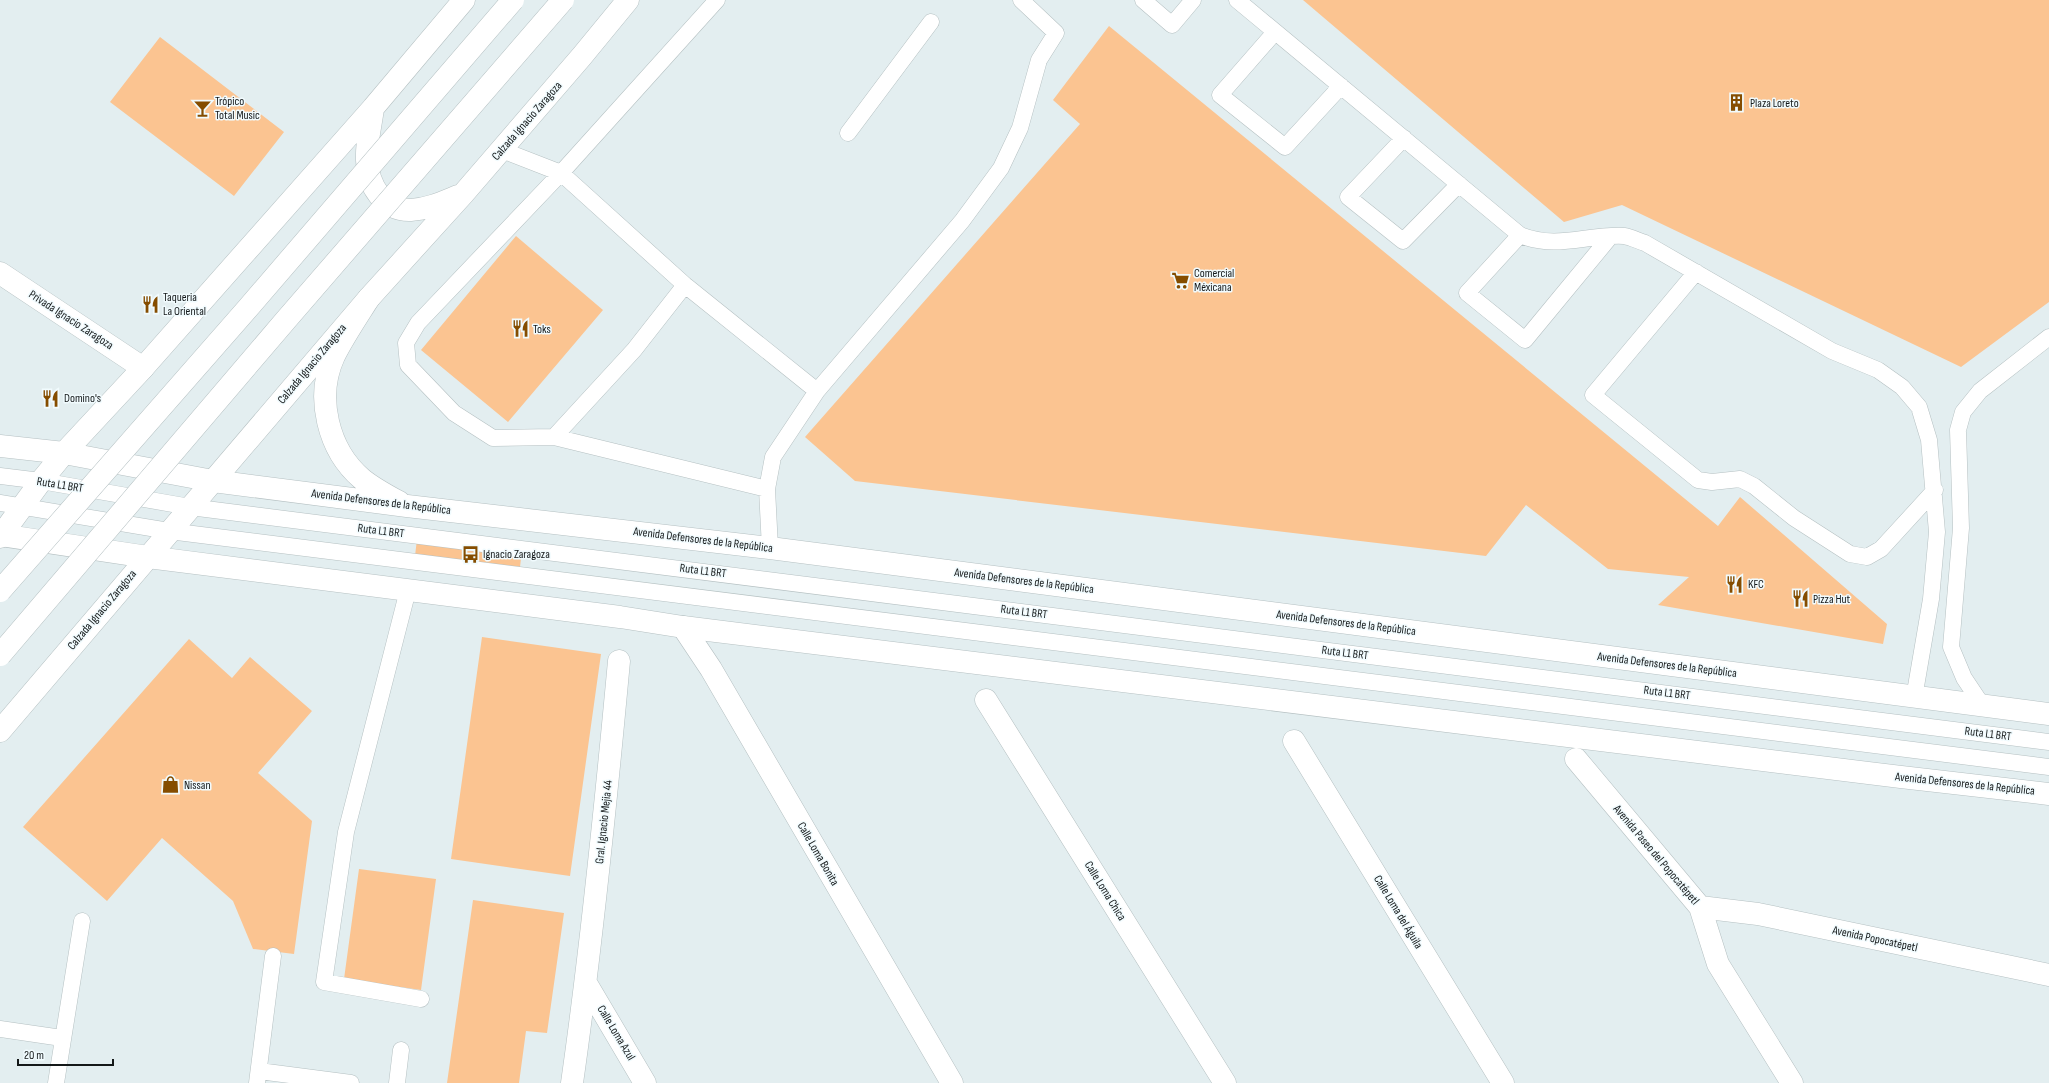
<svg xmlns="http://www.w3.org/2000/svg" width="2049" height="1083" font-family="'Sofia Sans Condensed',sans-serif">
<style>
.building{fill:#fbc491}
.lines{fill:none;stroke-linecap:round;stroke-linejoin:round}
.lane-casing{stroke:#b5c0c2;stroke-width:17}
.street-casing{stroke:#b5c0c2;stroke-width:23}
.secondary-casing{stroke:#b5c0c2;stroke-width:23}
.primary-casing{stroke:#b5c0c2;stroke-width:23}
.lane{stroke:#fff;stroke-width:16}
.street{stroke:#fff;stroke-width:22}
.secondary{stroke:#fff;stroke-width:22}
.primary{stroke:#fff;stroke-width:22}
.secondary-bridge-casing{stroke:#b5c0c2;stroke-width:23;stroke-linecap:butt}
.secondary-bridge{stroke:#fff;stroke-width:22}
.labels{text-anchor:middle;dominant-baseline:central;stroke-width:3;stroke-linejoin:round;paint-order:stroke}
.poi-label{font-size:12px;fill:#141819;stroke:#f1fbfe;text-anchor:start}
.street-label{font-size:12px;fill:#141819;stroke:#f1fbfe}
</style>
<rect width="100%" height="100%" fill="#e3eef0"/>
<path class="building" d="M1303,0h746v302l-88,65 -339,-162 -58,17z
M1109,26l609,500 22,-29 147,127 -4,20 -225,-39 31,-28 -81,-8 -82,-64 -40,51 -631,-75 -50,-44 275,-313 -27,-24z
M160,37l124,95 -50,64 -124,-94z
M516,236l87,74 -95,112 -87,-72z
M417,539l105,11 -2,17 -105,-11z
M482,637l119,17 -31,222 -119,-17z
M189,639l43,39 18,-21 62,54 -54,62 54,48 -18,133 -41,-5 -20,-48 -71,-63 -55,63 -84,-74z
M359,869l77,10 -15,111 -77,-11z
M473,900l91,13 -17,120 -21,-2 -7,52h-72z"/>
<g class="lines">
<defs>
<path id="lane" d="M717,0l-156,173 124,112 132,106
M1143,0l29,25 21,-25
M1237,0l283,235c38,15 66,-1 104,1 7,1 14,5 21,7l187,108 46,19 24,17 17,20 10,33 8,92 -6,67 -17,99
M1275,32l-55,63 65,52 56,-61
M848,133l83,-111
M1404,138l-56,59 55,44 56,-57
M502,150l59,23 -143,150 -12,20 2,22 46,48 39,25 61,-1 213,52
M1520,235l-53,58 58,47 85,-103
M1696,272l-103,123 105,85 14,2 28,-3 14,7 40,32 56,36 17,3 14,-8 54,-59
M554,437l80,-87 51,-65
M0,476l41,5 149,26 1859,235
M0,503l169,28 1880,236
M770,548l-3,-59 6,-32 44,-66 145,-170 39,-53 19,-40 19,-68 17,-27 -35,-33
M408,590l-62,242 -22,150 97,17
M1982,705l-18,-27 -13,-31 10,-119 -3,-98 5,-18 17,-21 69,-54
M0,1029l62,9
M259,1071l92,12
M56,1083l26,-162
M257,1083l16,-127
M397,1083l4,-33"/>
<path id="street" d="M0,273l143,95
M683,627l28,42 241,414
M986,700l239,383
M1294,741l209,342
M1576,759l124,148 18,57 74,119
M1700,907l58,7 291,61
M586,983l59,100
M572,1083c20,-140 34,-281 47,-422"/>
<path id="secondary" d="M373,108c-2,17 -7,35 -6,52 1,25 16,51 44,50 17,-1 32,-8 47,-14
M0,537l41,-56 23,-28 79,-85 230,-260 91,-108
M0,731l369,-433 95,-105 118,-137 46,-56"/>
<path id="primary" d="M369,298c-12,19 -25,38 -35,58 -19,41 -6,94 28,123 11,9 24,16 37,23
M0,446l64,7 149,28 194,25 363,42 1279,166
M0,535l148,22 472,60 63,10 1218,150 148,17"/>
</defs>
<use href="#lane" class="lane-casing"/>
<use href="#street" class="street-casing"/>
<use href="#secondary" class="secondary-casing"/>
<use href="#primary" class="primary-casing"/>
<use href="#lane" class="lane"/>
<use href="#street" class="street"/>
<use href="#secondary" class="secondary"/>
<use href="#primary" class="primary"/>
<defs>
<path id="secondary-bridge" d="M0,591l248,-283 265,-308
M0,655l285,-334 278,-321"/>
</defs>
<use href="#secondary-bridge" class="secondary-bridge-casing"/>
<use href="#secondary-bridge" class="secondary-bridge"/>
</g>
<defs>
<symbol id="building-bare" viewBox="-9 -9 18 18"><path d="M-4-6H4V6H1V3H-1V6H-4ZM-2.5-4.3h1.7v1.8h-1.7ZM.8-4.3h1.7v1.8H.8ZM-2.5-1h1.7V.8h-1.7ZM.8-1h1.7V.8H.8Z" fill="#854d00" stroke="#f1fbfe" stroke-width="2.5" paint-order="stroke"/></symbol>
<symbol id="bar-bare" viewBox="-9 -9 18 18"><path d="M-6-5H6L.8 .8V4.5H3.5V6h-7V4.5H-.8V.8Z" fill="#854d00" stroke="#f1fbfe" stroke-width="2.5" paint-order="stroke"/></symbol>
<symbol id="supermarket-bare" viewBox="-9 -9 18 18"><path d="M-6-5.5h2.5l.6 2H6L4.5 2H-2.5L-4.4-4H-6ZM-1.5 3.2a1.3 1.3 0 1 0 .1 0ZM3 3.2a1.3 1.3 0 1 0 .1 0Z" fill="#854d00" stroke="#f1fbfe" stroke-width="2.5" paint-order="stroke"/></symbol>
<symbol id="restaurant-bare" viewBox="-9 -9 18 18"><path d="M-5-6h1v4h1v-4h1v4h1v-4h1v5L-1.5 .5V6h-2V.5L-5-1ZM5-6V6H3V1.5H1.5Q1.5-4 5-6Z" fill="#854d00" stroke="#f1fbfe" stroke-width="2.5" paint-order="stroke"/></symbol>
<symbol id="bus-bare" viewBox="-9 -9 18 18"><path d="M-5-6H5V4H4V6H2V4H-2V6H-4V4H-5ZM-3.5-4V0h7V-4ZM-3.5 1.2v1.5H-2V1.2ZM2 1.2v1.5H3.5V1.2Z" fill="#854d00" stroke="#f1fbfe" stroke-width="2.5" paint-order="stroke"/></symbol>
<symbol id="shop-bare" viewBox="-9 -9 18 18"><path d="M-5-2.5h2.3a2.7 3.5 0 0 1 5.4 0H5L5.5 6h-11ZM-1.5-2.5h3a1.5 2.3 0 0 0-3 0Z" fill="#854d00" stroke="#f1fbfe" stroke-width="2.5" paint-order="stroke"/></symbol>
</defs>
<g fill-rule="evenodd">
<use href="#building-bare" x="1724" y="90" width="25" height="25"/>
<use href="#bar-bare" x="190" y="96" width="25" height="25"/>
<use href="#supermarket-bare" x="1168" y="268" width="25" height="25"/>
<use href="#restaurant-bare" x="138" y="292" width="25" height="25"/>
<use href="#restaurant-bare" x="508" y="316" width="25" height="25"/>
<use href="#restaurant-bare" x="38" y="386" width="25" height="25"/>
<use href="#bus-bare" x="458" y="542" width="25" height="25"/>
<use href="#restaurant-bare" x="1722" y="572" width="25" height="25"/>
<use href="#restaurant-bare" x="1788" y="586" width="25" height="25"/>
<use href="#shop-bare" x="158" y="772" width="25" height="25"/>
</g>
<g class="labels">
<g class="poi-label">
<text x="215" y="101">Trópico<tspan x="215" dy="14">Total Music</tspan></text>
<text x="1750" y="103">Plaza Loreto</text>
<text x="1194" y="273">Comercial<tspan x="1194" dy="14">Méxicana</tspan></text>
<text x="163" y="297">Taqueria<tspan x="163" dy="14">La Oriental</tspan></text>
<text x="533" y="329">Toks</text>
<text x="64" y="398">Domino's</text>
<text x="483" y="554">Ignacio Zaragoza</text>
<text x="1748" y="584">KFC</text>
<text x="1813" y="599">Pizza Hut</text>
<text x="184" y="785">Nissan</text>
</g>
<g class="street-label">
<text transform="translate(527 121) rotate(-49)">Calzada Ignacio Zaragoza</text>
<text transform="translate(71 320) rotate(33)">Privada Ignacio Zaragoza</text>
<text transform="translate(312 364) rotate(-50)">Calzada Ignacio Zaragoza</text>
<text transform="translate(60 485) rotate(9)">Ruta L1 BRT</text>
<text transform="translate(381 502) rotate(7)">Avenida Defensores de la República</text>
<text transform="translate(381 531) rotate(7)">Ruta L1 BRT</text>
<text transform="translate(703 540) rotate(7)">Avenida Defensores de la República</text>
<text transform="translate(703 571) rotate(7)">Ruta L1 BRT</text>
<text transform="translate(1024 581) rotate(7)">Avenida Defensores de la República</text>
<text transform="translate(102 610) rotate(-50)">Calzada Ignacio Zaragoza</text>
<text transform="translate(1024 612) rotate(7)">Ruta L1 BRT</text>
<text transform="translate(1346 623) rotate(7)">Avenida Defensores de la República</text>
<text transform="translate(1345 653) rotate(7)">Ruta L1 BRT</text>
<text transform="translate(1667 665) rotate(7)">Avenida Defensores de la República</text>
<text transform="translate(1667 693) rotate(7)">Ruta L1 BRT</text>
<text transform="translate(1988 734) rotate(7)">Ruta L1 BRT</text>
<text transform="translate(1965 784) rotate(6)">Avenida Defensores de la República</text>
<text transform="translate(604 822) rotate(-84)">Gral. Ignacio Mejia 44</text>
<text transform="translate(818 854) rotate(60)">Calle Loma Bonita</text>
<text transform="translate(1656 855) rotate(50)">Avenida Paseo del Popocatépetl</text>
<text transform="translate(1105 891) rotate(58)">Calle Loma Chica</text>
<text transform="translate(1398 912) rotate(59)">Calle Loma del Águila</text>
<text transform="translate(1875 939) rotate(12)">Avenida Popocatépetl</text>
<text transform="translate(616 1033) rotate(59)">Calle Loma Azul</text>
</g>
</g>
<path d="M18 1059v6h95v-6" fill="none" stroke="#141819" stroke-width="2"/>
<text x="24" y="1059" font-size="12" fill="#141819" stroke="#f1fbfe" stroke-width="3" paint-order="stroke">20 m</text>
</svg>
